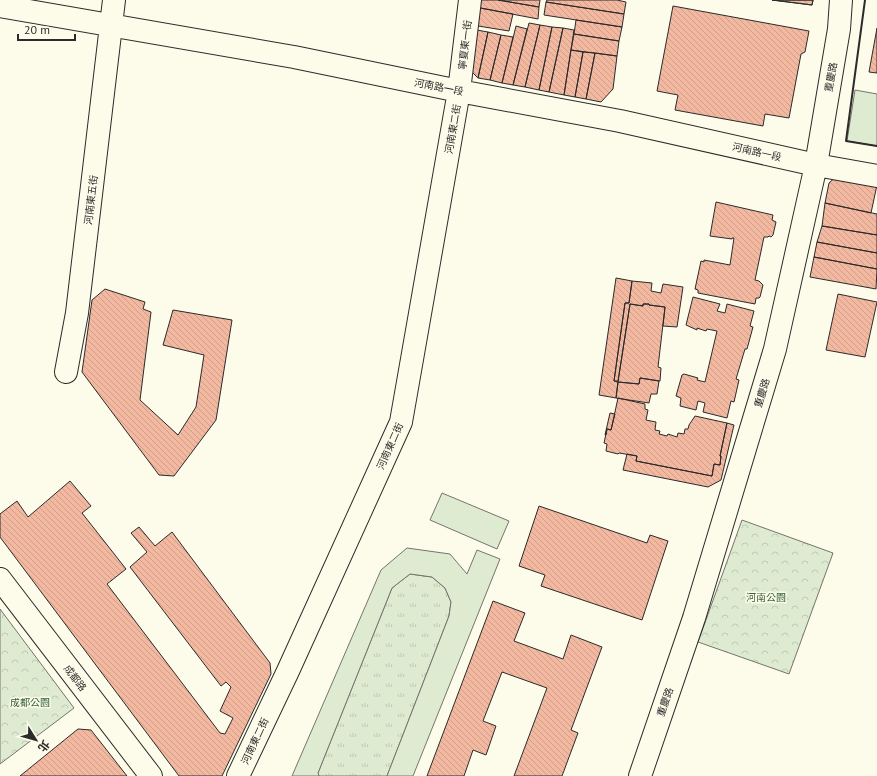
<svg xmlns="http://www.w3.org/2000/svg" width="877" height="776" font-family="'PT Sans','Noto Sans TC',sans-serif">
<style>
.grass{fill:url(#grass-tufts);stroke:#74746e}
.park{fill:url(#park-crowns);stroke:#74746e}
.pitch{fill:#deebd1;stroke:#74746e}
.building{fill:url(#building-back-hatch);stroke:#2b2b2b}
.lines{fill:none;stroke-linecap:round;stroke-linejoin:round}
.minor-casing{stroke:#2b2b2b;stroke-width:24}
.minor{stroke:#fdfbea;stroke-width:22}
.wall{stroke:#2b2b2b;stroke-width:2}
.labels{text-anchor:middle;dominant-baseline:central;stroke-width:3;stroke-linejoin:round;paint-order:stroke}
.street-label{font-size:10px;fill:#2b2b2b;stroke:#fdfbea}
.park-label{font-size:10px;fill:#34623c;stroke:#fdfbea}
</style>
<defs>
<pattern id="grass-tufts" width="24" height="20" patternUnits="userSpaceOnUse"><rect width="24" height="20" fill="#deebd1"/><path d="M3 7l-1-3M5 7V3M7 7l1-3M15 17l-1-3M17 17v-4M19 17l1-3" fill="none" stroke="#bfcab4"/></pattern>
<pattern id="park-crowns" width="20" height="18" patternUnits="userSpaceOnUse"><rect width="20" height="18" fill="#deebd1"/><path d="M2 6a3 3 0 1 1 6 0M12 15a3 3 0 1 1 6 0" fill="none" stroke="#bfcab4"/></pattern>
<pattern id="building-back-hatch" width="6" height="6" patternUnits="userSpaceOnUse"><rect width="6" height="6" fill="#f2b8a0"/><path d="M-1 5l2 2M0 0l6 6M5-1l2 2" fill="none" stroke="#d09e8a"/></pattern>
</defs>
<rect width="100%" height="100%" fill="#fdfbea"/>
<path class="grass" d="M410,574l22,3 13,11 6,14 -2,14 -62,160h-68l-1,-3 74,-185z"/>
<path class="park" d="M742,520l91,33 -44,121 -91,-32z
M0,609l74,99 -74,56z"/>
<path class="pitch" d="M855,90l22,4v52l-30,-5z
M442,493l67,28 -12,28 -67,-29z
M407,548l43,6 17,20 10,-24 23,9 -87,217h-26l62,-160 2,-14 -6,-14 -13,-11 -22,-3 -18,14 -74,185 1,3h-27l89,-206z"/>
<path class="building" d="M476,0h22l41,7 -1,12 -63,-12z
M498,0h42l-1,7z
M547,0h70l9,2 -2,12 -78,-12z
M772,0h41l-1,5z
M772,0h41l-1,5z
M546,2l78,12 -2,13 -78,-12z
M673,6l136,25 -4,21 -4,2 -12,64 -24,-4 -2,12 -88,-16 3,-15 -21,-4z
M475,7l38,7 -4,17 -37,-6z
M576,20l46,7 -3,14 -45,-7z
M529,23l11,2 -15,62 -12,-2z
M540,25l12,2 -13,63 -14,-3z
M516,26l11,3 -14,56 -11,-2z
M552,27l11,1 -14,64 -10,-2z
M563,28l11,2 -10,65 -15,-3z
M877,28v45l-8,-1z
M471,29l17,3 -10,46 -12,-12z
M488,32l13,3 -11,45 -12,-2z
M574,34l45,7 -2,15 -46,-6z
M501,35l12,2 -11,46 -12,-3z
M571,50l12,2 -8,45 -11,-2z
M583,52l12,1 -9,46 -11,-2z
M595,53l22,3 -4,33 -12,13 -15,-3z
M839,174l38,11 -6,28 -46,-10 4,-20z
M716,202l57,13 -1,5 4,2 -3,13 -2,2 -2,-1 -1,1h-4l-9,43 4,1 4,4 -3,12 -1,1h-3l-1,6 -57,-11v-3l-3,-1 6,-28 3,1v-2l26,5 4,-27h-2v1l-22,-3z
M825,203l52,11v21l-55,-9z
M822,226l55,9v18l-60,-11z
M817,242l60,11v16l-63,-12z
M814,257l63,12 -1,20 -66,-12z
M616,278l16,3 -3,22h-4l-11,78 4,1 -2,16 -17,-3z
M632,281l20,2 -1,8 10,2 2,-9 20,3 -6,40 -14,-1 2,-19 -16,-2v-1h-6v2l-13,-2 -12,77h-4l11,-78h4z
M105,289l40,13 -2,7 8,3 -11,88 38,35 18,-28 8,-52 -41,-10 10,-35 59,10 -16,100 -42,56 -15,-1 -77,-103 10,-72z
M838,294l39,8 -12,55 -39,-7z
M693,297l27,7 -3,7 8,2 2,-9 27,7 -4,15 3,1 -6,22h-2l-9,30 3,1 -5,22 -3,-1 -4,17 -24,-6 2,-9 -7,-2 -2,9 -16,-4 1,-8 -5,-2 6,-21 2,-1 14,4 -1,2 8,2 12,-51 -10,-2 -1,2 -9,-3v2l-11,-5z
M630,304l13,2v-2h6v1l16,2 -7,60 3,1 -1,13 -20,-3 -1,6 -21,-2z
M640,378l19,3 -2,13h-6l-2,9 -33,-5 2,-16 21,2z
M618,398l27,6v5l3,1 -2,10 10,2 -1,8 5,1 -1,3 8,2 1,-2 9,3 1,-4 6,1 1,-5h3l1,-4 6,-9 32,7 -7,33h1l-1,9 -6,-1 -2,12 -76,-15 1,-5 -18,-3 -1,1 -12,-3 1,-7 -3,-1 3,-14 4,1z
M610,413l5,1 -4,16 -4,-1 -1,6h-1z
M727,423l7,2 -13,55 -13,7 -85,-17 4,-16 10,2 -1,5 76,15 2,-12 6,1 1,-9h-1z
M70,481l21,25 -9,7 44,56 -19,15 113,149 5,1 8,-16 -13,-7 11,-24 -5,-5 -5,4 -91,-119 17,-15 -16,-19 8,-6 16,19 17,-14 98,131 1,11 -49,102h-43l-179,-239v-23l17,-13 11,16z
M539,506l108,37 3,-8 18,6 -26,79 -101,-34 4,-11 -26,-9z
M493,601l32,12 -11,28 49,18 8,-24 31,12 -31,83 7,3 -16,43h-48l33,-88 -45,-16 -19,49 13,5 -10,29 -13,-5 -9,26h-37z
M78,729l13,1 36,46h-107z"/>
<g class="lines">
<defs>
<path id="minor" d="M0,6l294,51 165,34 161,30 196,44 61,11
M66,372l11,-59 37,-313
M0,579l151,197
M238,776l50,-105 113,-249 58,-331 11,-91
M640,776l54,-158 81,-269 41,-184 23,-136 2,-29"/>
</defs>
<use href="#minor" class="minor-casing"/>
<use href="#minor" class="minor"/>
<path class="wall" d="M865,0l-19,141 31,5"/>
</g>
<g class="labels">
<g class="street-label">
<text transform="translate(465 45) rotate(-83)">寧夏東一街</text>
<text transform="translate(831 77) rotate(-80)">重慶路</text>
<text transform="translate(439 87) rotate(11)">河南路一段</text>
<text transform="translate(453 129) rotate(-80)">河南東二街</text>
<text transform="translate(757 152) rotate(13)">河南路一段</text>
<text transform="translate(91 200) rotate(-83)">河南東五街</text>
<text transform="translate(762 393) rotate(-73)">重慶路</text>
<text transform="translate(390 446) rotate(-66)">河南東二街</text>
<text transform="translate(75 678) rotate(53)">成都路</text>
<text transform="translate(665 702) rotate(-71)">重慶路</text>
<text transform="translate(255 741) rotate(-65)">河南東二街</text>
</g>
<g class="park-label">
<text x="766" y="597">河南公園</text>
<text x="30" y="702">成都公園</text>
</g>
</g>
<g transform="translate(36 740) rotate(127)" stroke="#fdfbea" stroke-width="3" paint-order="stroke">
<path d="M0-3L7 15L0 10L-7 15Z" fill="#2b2b2b"/>
<text y="-6" font-size="11" font-weight="bold" text-anchor="middle" fill="#2b2b2b">北</text>
</g>
<path d="M18 34v6h57v-6" fill="none" stroke="#2b2b2b" stroke-width="2"/>
<text x="24" y="34" font-size="12" fill="#2b2b2b" stroke="#fdfbea" stroke-width="3" paint-order="stroke">20 m</text>
</svg>
